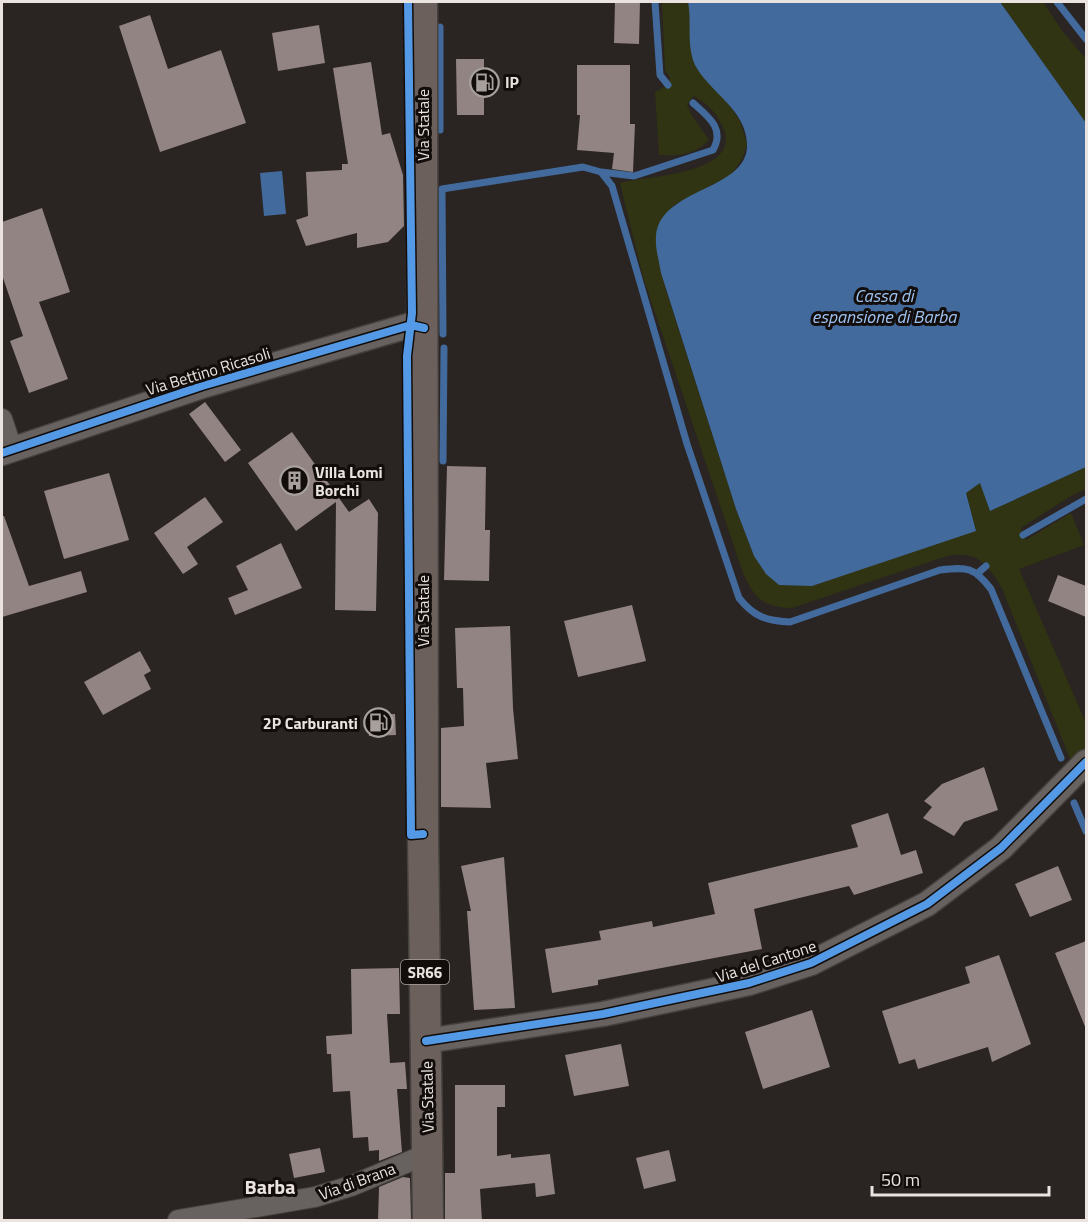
<svg xmlns="http://www.w3.org/2000/svg" width="1088" height="1222" font-family="'Titillium Web',sans-serif">
<style>
.green{fill:#303412}
.water{fill:#426a9c}
.lines{fill:none;stroke-linecap:round;stroke-linejoin:round}
.stream{stroke:#426a9c;stroke-width:7}
.building{fill:#918482}
.minor-casing{stroke:#45413e;stroke-width:22}
.tertiary-casing{stroke:#45413e;stroke-width:27}
.primary-casing{stroke:#45413e;stroke-width:33}
.minor{stroke:#676260;stroke-width:20}
.tertiary{stroke:#676260;stroke-width:24}
.primary{stroke:#6b605b;stroke-width:30}
.cycleway-casing{stroke:#120d0b;stroke-width:11}
.cycleway{stroke:#5399e6;stroke-width:8}
.labels{text-anchor:middle;dominant-baseline:central;stroke-width:6;stroke-linejoin:round;paint-order:stroke}
.shield{fill:#120d0b;stroke:#a9a39f;stroke-width:1.5}
.shield-label{font-size:15px;font-weight:bold;fill:#eae3df}
.poi-label{font-size:16px;font-weight:bold;fill:#eae3df;stroke:#120d0b;text-anchor:start}
.street-label{font-size:16px;fill:#eae3df;stroke:#120d0b}
.water-label{font-size:18px;font-style:italic;fill:#9dc2f2;stroke:#120d0b}
.quarter-label{font-size:20px;font-weight:bold;fill:#eae3df;stroke:#120d0b}
</style>
<rect width="100%" height="100%" fill="#2a2422"/>
<path class="green" d="M662,2h26l21,80 15,15 16,24 7,23 -5,15 -11,16 -57,30 -11,13 -7,18 9,51 71,222 18,47 222,-25 -10,-38 15,-11 9,29 96,-44v22l-17,8 -48,31 5,12 45,-27 13,32 -65,24 67,154v24l-16,12 -69,-173c-16,-24 -24,-35 -54,-30l-155,52c-29,-2 -35,-7 -48,-32l-101,-299 -23,-94c24,-7 120,-8 104,-53 -6,-16 -15,-25 -30,-34l-7,8 4,10 18,26c-14,15 -30,16 -50,15l-4,-63 13,-7 2,-7 -5,-8z
M1000,2h43l20,30 23,27v64z"/>
<path class="water" d="M688,2h312l86,121v344l-96,44 -10,-28 -14,10 10,38 -164,55 -33,-1 -13,-11 -12,-18 -18,-47 -75,-236c-2,-12 -6,-25 -5,-37 4,-49 93,-45 91,-92 -1,-35 -38,-52 -52,-79 -9,-20 -3,-43 -7,-63z
M282,171l4,43 -22,2 -4,-43z"/>
<g class="lines">
<path class="stream" d="M655,2l5,73 8,10
M1057,2l29,37
M440,27v103
M601,172l33,4 79,-26c12,-21 -4,-33 -20,-47
M443,334l-1,-145 141,-22 18,5 11,14 75,258 52,154c15,19 28,23 51,24l150,-52c28,-3 34,-3 51,19l70,169
M443,461l1,-113
M1023,535l63,-36
M978,573l8,-7
M1074,803l12,28"/>
</g>
<path class="building" d="M615,2h25l-1,42 -25,-1z
M150,15l18,54 53,-19 25,73 -86,29 -41,-126z
M319,25l6,38 -47,8 -6,-38z
M456,59h28v56h-27z
M371,62l11,73 8,-2 13,42 1,51 -16,16 -31,6v-15l-51,13 -10,-26 12,-4 -2,-44 36,-2v-6h6l-15,-96z
M577,65h53v59h5l-2,48 -21,-3 2,-16 -37,-3 3,-35h-3z
M42,208l28,84 -31,10 29,77 -39,14 -19,-52 13,-5 -21,-61v-53z
M205,402l36,48 -16,12 -36,-48z
M292,432l57,80 20,-13 9,14 -2,98 -41,-1 1,-108 -40,29 -48,-68z
M447,466l39,1 -1,63h5l-1,51 -45,-1z
M109,473l20,67 -65,19 -20,-68z
M205,497l18,25 -36,25 11,17 -15,10 -29,-41z
M2,516h2l25,70 52,-15 6,21 -85,25z
M281,543l21,45 -67,27 -7,-17 20,-8 -12,-24z
M1058,575l28,11v31l-38,-16z
M632,605l14,56 -68,16 -14,-56z
M510,626l3,82 5,51 -32,4 5,45 -50,-1v-79l23,-2 -1,-38h-6l-2,-60z
M140,651l11,20 -7,4 7,14 -48,26 -19,-33z
M395,714l1,21 -27,1 -1,-21z
M984,767l14,43 -34,12 -10,14 -31,-18 9,-11 -8,-6 18,-17z
M888,813l13,42 15,-5 7,23 -69,22 -5,-9 -95,23 8,40 -164,31v5l-46,8 -7,-44 56,-9 -2,-9 53,-10 1,6 62,-13 -7,-31 150,-36 -7,-22z
M504,857l11,151 -41,2 -7,-99h4l-10,-45z
M1058,866l14,34 -42,17 -15,-33z
M1086,941v88l-31,-76z
M999,955l32,89 -39,18 -4,-15 -70,22 -3,-10 -16,5 -17,-53 88,-28 -5,-16z
M399,968l1,46h-13l3,49 15,-1 2,27h-10l5,63 -23,9v-11l-10,1 -1,-14 -15,1 -3,-47 -17,1 -2,-38h-4l-1,-18 26,-2 -1,-65z
M812,1010l18,57 -67,22 -18,-57z
M621,1044l8,42 -55,10 -9,-41z
M455,1085h50v22h-8v49l14,-2v4l39,-4 5,40 -19,3 -1,-14 -55,6 2,32h-37v-48h10z
M320,1148l5,24 -31,6 -5,-24z
M669,1150l7,31 -32,8 -8,-31z
M403,1177l7,1 1,43h-33l1,-34z"/>
<g class="lines">
<defs>
<path id="minor" d="M2,419l10,30
M178,1220l137,-23 36,-11 76,-32"/>
<path id="tertiary" d="M2,453l200,-67 209,-61 13,3
M426,1041l177,-27 146,-31 62,-20 116,-59 74,-56 85,-86"/>
<path id="primary" d="M422,2l1,832 5,386"/>
</defs>
<use href="#minor" class="minor-casing"/>
<use href="#tertiary" class="tertiary-casing"/>
<use href="#primary" class="primary-casing"/>
<use href="#minor" class="minor"/>
<use href="#tertiary" class="tertiary"/>
<use href="#primary" class="primary"/>
<defs>
<path id="cycleway" d="M408,2l4,311 -5,43 4,479 12,-1
M2,453l200,-67 209,-61 13,3
M426,1041l177,-27 146,-31 62,-20 116,-59 74,-56 85,-86"/>
</defs>
<use href="#cycleway" class="cycleway-casing"/>
<use href="#cycleway" class="cycleway"/>
</g>
<defs>
<symbol id="fuel-ring" viewBox="-11 -11 22 22"><circle r="9.5" fill="#120d0b" stroke="#a7a09d" stroke-width="1.5"/><path d="M-5.5-6h7V0h2V4h1.3V-2.5L3-4.5l.8-.8L6-3V5H2.5V1h-1V6h-7ZM-4.2-4.7v3.2H.2V-4.7Z" fill="#a7a09d"/></symbol>
<symbol id="building-ring" viewBox="-11 -11 22 22"><circle r="9.5" fill="#120d0b" stroke="#a7a09d" stroke-width="1.5"/><path d="M-4-6H4V6H1V3H-1V6H-4ZM-2.5-4.3h1.7v1.8h-1.7ZM.8-4.3h1.7v1.8H.8ZM-2.5-1h1.7V.8h-1.7ZM.8-1h1.7V.8H.8Z" fill="#a7a09d"/></symbol>
</defs>
<g fill-rule="evenodd">
<use href="#fuel-ring" x="468" y="66" width="33" height="33"/>
<use href="#building-ring" x="278" y="464" width="33" height="33"/>
<use href="#fuel-ring" x="362" y="706" width="33" height="33"/>
</g>
<g class="labels">
<rect class="shield" x="401" y="960" width="48" height="24" rx="4.5"/>
<g class="shield-label">
<text x="425" y="972">SR66</text>
</g>
<g class="poi-label">
<text x="505" y="82">IP</text>
<text x="315" y="472">Villa Lomi<tspan x="315" dy="18">Borchi</tspan></text>
<text x="358" y="723" text-anchor="end">2P Carburanti</text>
</g>
<g class="street-label">
<text transform="translate(423 125) rotate(-90)">Via Statale</text>
<text transform="translate(208 371) rotate(-17)">Via Bettino Ricasoli</text>
<text transform="translate(423 611) rotate(-90)">Via Statale</text>
<text transform="translate(766 961) rotate(-18)">Via del Cantone</text>
<text transform="translate(427 1097) rotate(-91)">Via Statale</text>
<text transform="translate(357 1181) rotate(-20)">Via di Brana</text>
</g>
<g class="water-label">
<text x="884" y="295">Cassa di<tspan x="884" dy="21">espansione di Barba</tspan></text>
</g>
<g class="quarter-label">
<text x="270" y="1186">Barba</text>
</g>
</g>
<rect width="1088" height="1222" fill="none" stroke="#eae3df" stroke-width="6"/>
<path d="M872 1186v9h177v-9" fill="none" stroke="#eae3df" stroke-width="3"/>
<text x="881" y="1186" font-size="18" fill="#eae3df" stroke="#120d0b" stroke-width="4.5" paint-order="stroke">50 m</text>
</svg>
